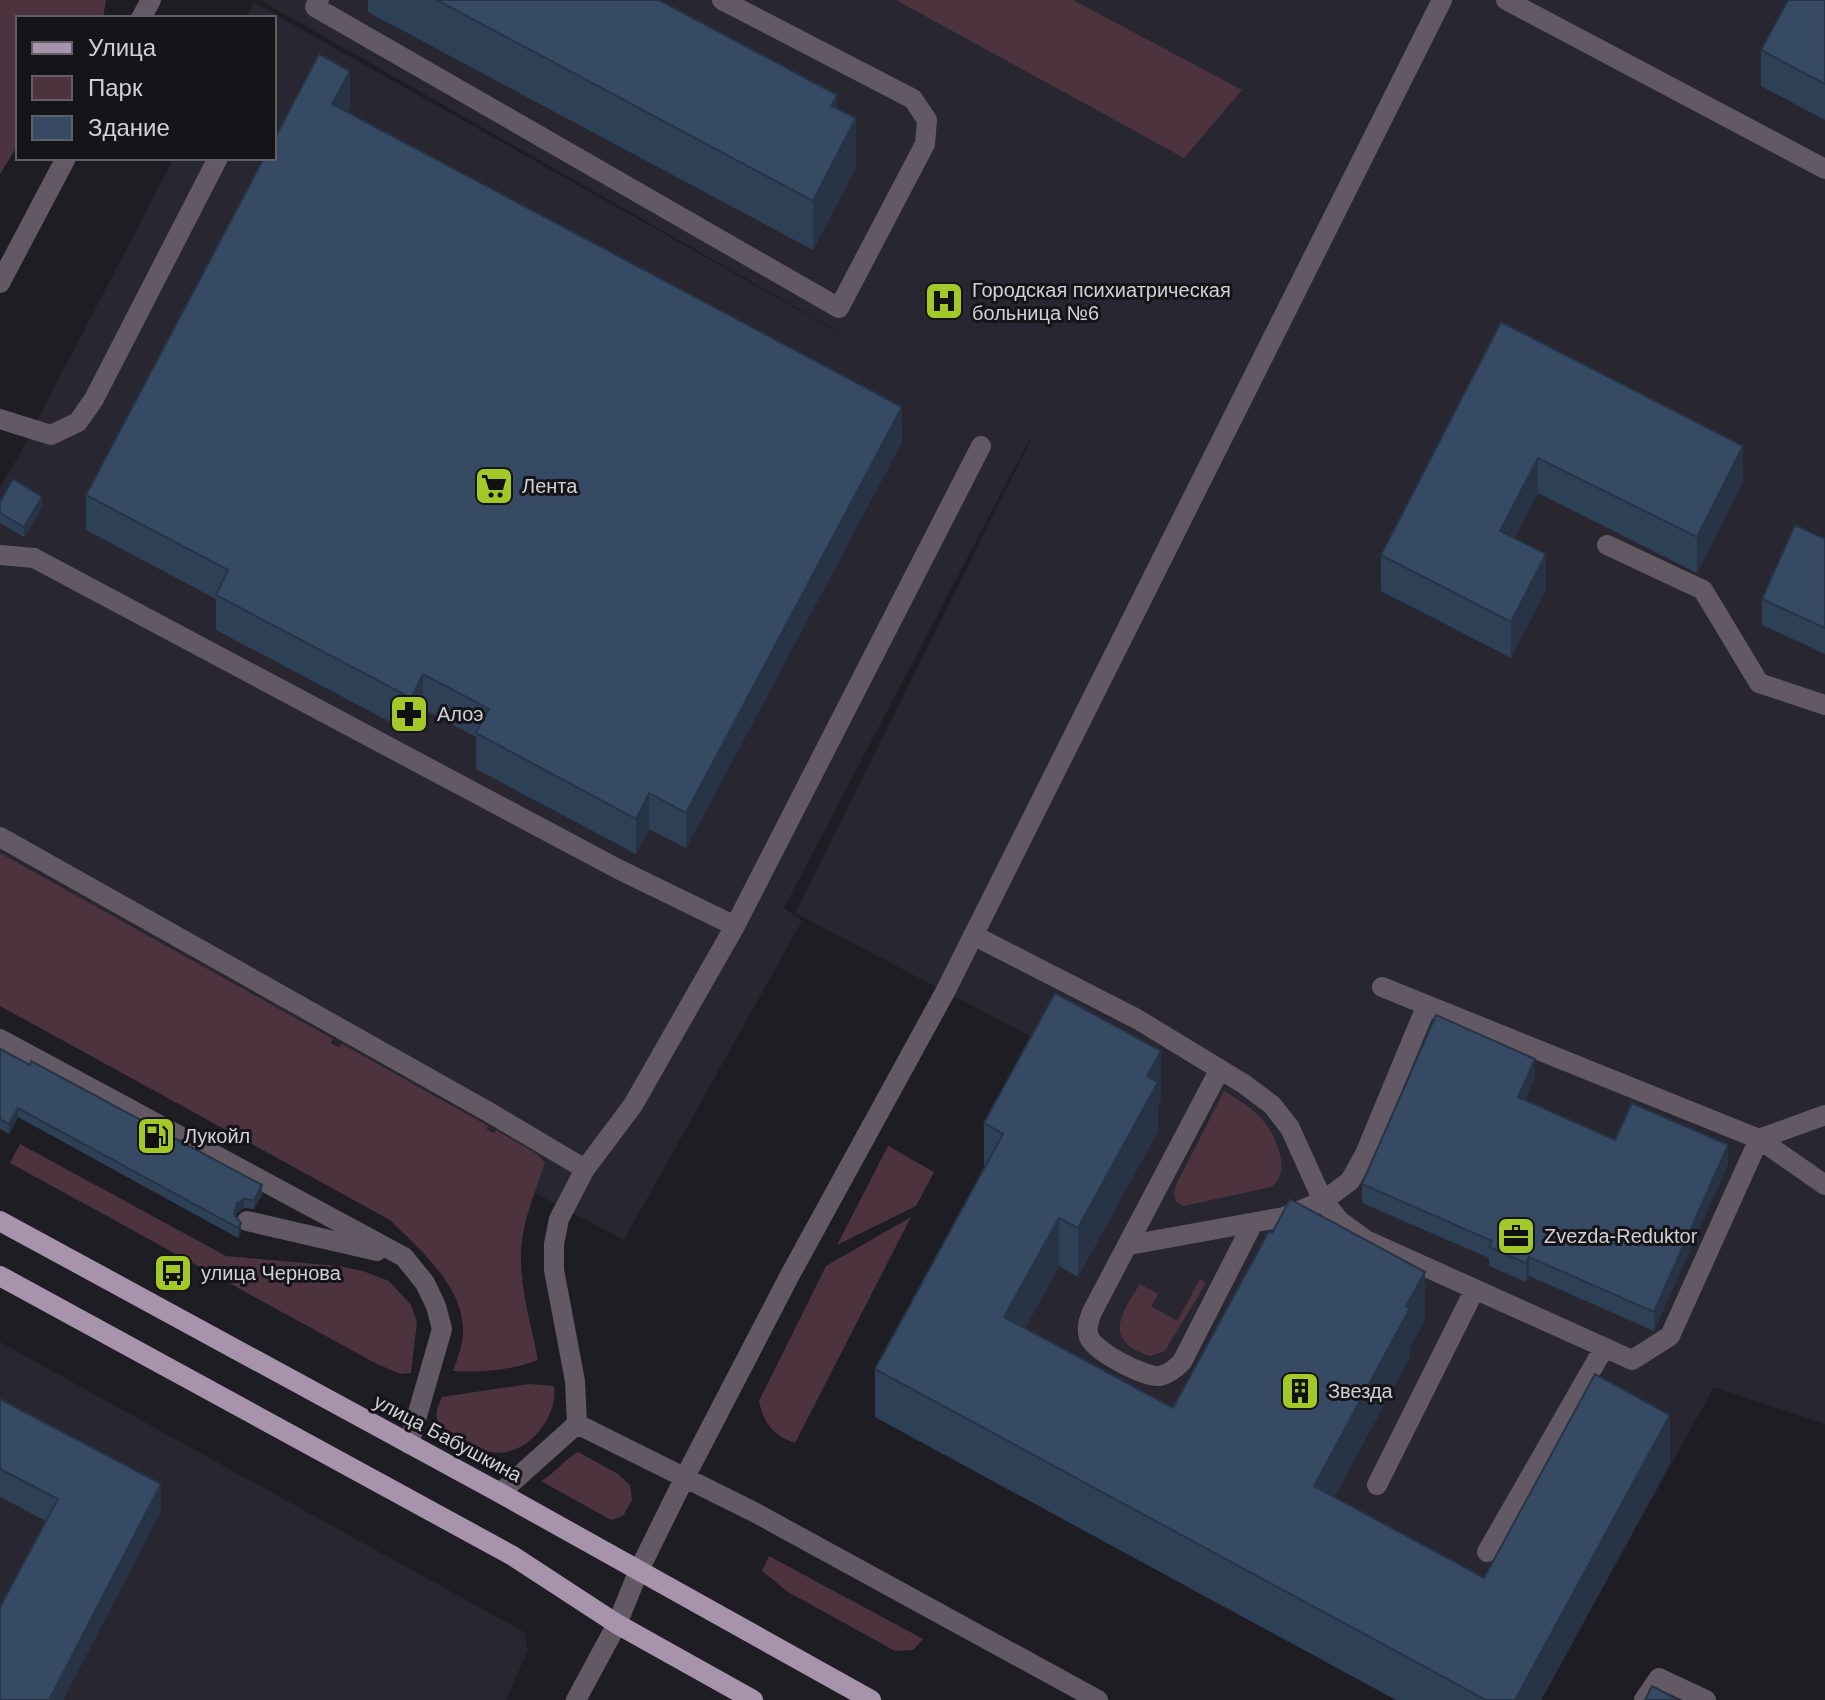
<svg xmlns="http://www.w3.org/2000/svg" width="1825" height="1700" font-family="Helvetica,sans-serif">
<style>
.built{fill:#272631}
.green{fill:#4c333d}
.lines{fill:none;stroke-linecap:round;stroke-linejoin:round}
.minor{stroke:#625964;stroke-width:20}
.major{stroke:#a793ac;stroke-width:20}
.wall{fill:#2e4056}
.shaded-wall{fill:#263446}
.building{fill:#364a64;stroke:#263446;stroke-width:2}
.labels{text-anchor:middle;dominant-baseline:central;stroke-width:6;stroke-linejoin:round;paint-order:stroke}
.poi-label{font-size:20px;fill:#d1d0d4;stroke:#151419;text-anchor:start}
.street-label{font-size:20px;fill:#d1d0d4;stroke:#151419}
</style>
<rect width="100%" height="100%" fill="#1e1d23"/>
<path class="built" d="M260,0h1565v1424l-111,-37 -173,313h-145l-521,-283 128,-234 47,-132 -20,-15 -235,-123 235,-472 -1,-1 -245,468 18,13 -178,319 -133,-70 16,-31 -507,-282v-371l18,-29 156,-299h100v-140h-28l7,-16 644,363z
M0,1342l524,290 4,18 -22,50h-506z"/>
<path class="green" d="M0,0h106l-3,18h-85v127l-18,29z
M896,0h177l169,90 -58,68z
M0,853l333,186 -2,4 8,4 3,-3 146,82 -1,3 7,4 2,-3 41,24 8,9c-8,25 -20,52 -23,78 -5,39 9,82 16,119 -26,10 -57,13 -85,11 5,-14 11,-28 10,-43 -1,-43 -45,-80 -73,-108l-390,-214z
M1224,1091c13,8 27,16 37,27 15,17 32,54 10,69l-87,19 -8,-4 -2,-7 2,-10z
M20,1144l206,112 112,10 25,5 26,10 22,24 6,17 -6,51 -11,1 -25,-11 -365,-200z
M888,1146l46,26 -18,34 -79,39z
M911,1217l-116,226c-22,-8 -31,-19 -36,-42l67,-135z
M1200,1279l6,4 -41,68 -15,5c-48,-15 -29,-43 -10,-72l18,10 -7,12 26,15z
M529,1384l25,2c5,33 -31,76 -67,65 -10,-3 -20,-11 -28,-15 -7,-4 -17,-7 -21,-15 -4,-7 1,-17 4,-24z
M578,1452l40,22 12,11 2,15 -9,16 -12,4 -70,-39c14,-7 24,-23 37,-29z
M769,1556l154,83 -10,11 -18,1 -107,-59 -26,-21z"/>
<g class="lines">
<path class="minor" d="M319,0l-4,7 524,301 86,-164 2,-24 -14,-21 -191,-99
M1506,0l319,169
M141,18l10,-18
M0,283l66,-125
M0,419l51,16 27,-13 16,-23 124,-241
M1607,545l96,45 56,93 66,22
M0,555l34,3 584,311 117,57
M0,837l487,274 98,58
M973,935l164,84 107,65 28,21 18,23 33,73 17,20 26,19 266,120 38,-24 89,-197 66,46
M1382,987l377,152 66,-24
M0,1039l404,218 21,26 11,23 6,23 -33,115
M1220,1069l-128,243c-3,8 -6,16 -3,25 5,14 56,41 71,39 9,-2 16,-8 22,-14l71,-139
M247,1221l130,30
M1129,1245l155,-28 39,-16 27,-20 14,-25 62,-149
M577,1424l-2,-43 -21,-111v-26l5,-25 26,-50 48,-64 102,-179 246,-480
M577,1424l177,88 344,188
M1377,1485l98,-196
M500,1493l77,-69
M1487,1552l117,-204
M576,1700l41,-76 22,-54 45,-91 107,-206 154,-281 497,-992
M1644,1700l15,-22 47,22"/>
<path class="major" d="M0,1221l500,272 371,207
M0,1276l513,280 104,68 136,76"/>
</g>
<path class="wall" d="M368,0h291l178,109 19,58 -43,83 -445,-238z
M1825,0v120l-64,-34v-36z
M350,107l-3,6 555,329 -216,406 -37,-19 -13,25 -160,-85v-32l-53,-28 -12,24 -195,-103v-31l-130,-69v-35z
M1501,322l242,159 -46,92 -159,-80 -24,45 32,52 -35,68 -130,-67v-36z
M0,502l42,5 -18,30 -24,-14z
M1825,539v115l-63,-29v-26z
M0,1049l262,146 -8,14 -10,-1 -7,5 -1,4 5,15 -3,6 -220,-121 -9,17 -9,-5z
M1535,1078l-10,22 90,40 113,24 -74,167 -125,-55 -3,6 -37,-16v-8l-127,-55v-19z
M1161,1100l-3,6v25l-80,146 -19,-11 -34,62 148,80 252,-87 -15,26v10l-76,140 150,81 186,-115 -129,237h-145l-521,-283v-48l109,-201v-45z
M0,1399l161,112 -98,189h-63l46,-179 -46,-24z"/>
<path class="shaded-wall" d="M350,71v36l-18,33v-36z
M837,95v48l-6,-37z
M856,118v49l-43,83v-49z
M902,407v35l-216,406v-35z
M1743,446v35l-46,92v-36z
M1538,458v35l-38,73v-35z
M42,497v10l-18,30v-10z
M1546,554v36l-35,68v-36z
M423,674v35l-12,24v-35z
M649,793v36l-13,25v-35z
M1161,1051v49l-3,6v25l-80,146v-49l69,-152z
M1535,1059v19l-17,38v-19z
M18,1108v9l-9,17v-10z
M1728,1145v19l-74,167v-19z
M262,1185v10l-8,14v-9z
M244,1199v9l-7,5 -3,11v-10l3,-11z
M1059,1218v48l-55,100v-49z
M241,1223v9l-3,6v-10z
M1529,1257v19l-3,6v-19z
M1425,1272v49l-15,26v10l-96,178v-49z
M1670,1415v48l-129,237h-26z
M161,1484v27l-98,189h-14z"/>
<path class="building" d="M437,0h222l178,95 -6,11 25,12 -43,83z
M1788,0h37v84l-64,-34z
M319,54l31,17 -18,33 570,303 -216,406 -37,-20 -13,26 -160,-86 13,-24 -66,-35 -12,24 -195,-103 12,-25 -142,-75 178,-337h10v-18z
M1501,322l242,124 -46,91 -159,-79 -38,73 46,23 -35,68 -130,-67z
M13,479l29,18 -18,30 -24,-14v-11z
M1795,525l30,14v89l-63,-29z
M1055,993l106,58 -14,25 11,6 -80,146 -19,-10 -55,99 169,91 96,-177 3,2 18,-34 135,73 -19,34 4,2 -96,178 170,92 111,-204 75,41 -155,285h-29l-611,-331 128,-235 -19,-11z
M1436,1015l99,44 -17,38 97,43 17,-37 96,42 -74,167 -125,-55 -3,6 -37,-16 3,-6 -130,-57z
M0,1049l30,16 1,-4 231,124 -8,15 -10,-1 -7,4 -3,11 7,9 -3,5 -220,-120 -9,16 -9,-5z
M0,1399l161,85 -112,216h-49v-93l58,-108 -58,-30z
M1652,1686l26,14h-33z"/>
<defs>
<symbol id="hospital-square" viewBox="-11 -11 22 22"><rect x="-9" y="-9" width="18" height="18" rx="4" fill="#a2c928" stroke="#151419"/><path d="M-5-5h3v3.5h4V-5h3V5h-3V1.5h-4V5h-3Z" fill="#111"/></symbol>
<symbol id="supermarket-square" viewBox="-11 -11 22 22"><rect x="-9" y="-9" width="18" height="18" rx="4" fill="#a2c928" stroke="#151419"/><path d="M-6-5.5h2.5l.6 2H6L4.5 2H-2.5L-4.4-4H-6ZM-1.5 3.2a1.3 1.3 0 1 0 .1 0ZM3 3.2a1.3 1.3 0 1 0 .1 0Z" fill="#111"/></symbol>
<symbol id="pharmacy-square" viewBox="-11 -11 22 22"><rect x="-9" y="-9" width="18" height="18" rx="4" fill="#a2c928" stroke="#151419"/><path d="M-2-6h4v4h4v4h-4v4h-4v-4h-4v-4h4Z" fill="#111"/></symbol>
<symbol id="fuel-square" viewBox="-11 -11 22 22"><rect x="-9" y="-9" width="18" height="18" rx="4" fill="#a2c928" stroke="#151419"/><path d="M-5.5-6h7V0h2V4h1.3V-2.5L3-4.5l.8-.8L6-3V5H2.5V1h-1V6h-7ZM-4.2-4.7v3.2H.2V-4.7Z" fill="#111"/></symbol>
<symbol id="office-square" viewBox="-11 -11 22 22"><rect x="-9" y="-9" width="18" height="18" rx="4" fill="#a2c928" stroke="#151419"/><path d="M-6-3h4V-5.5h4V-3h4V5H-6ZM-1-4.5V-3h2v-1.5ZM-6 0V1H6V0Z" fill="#111"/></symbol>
<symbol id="bus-square" viewBox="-11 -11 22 22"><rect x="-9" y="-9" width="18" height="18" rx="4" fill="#a2c928" stroke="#151419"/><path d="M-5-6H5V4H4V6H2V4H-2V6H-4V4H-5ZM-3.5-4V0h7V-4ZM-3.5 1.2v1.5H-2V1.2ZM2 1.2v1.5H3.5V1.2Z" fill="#111"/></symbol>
<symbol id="building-square" viewBox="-11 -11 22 22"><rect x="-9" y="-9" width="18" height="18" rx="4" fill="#a2c928" stroke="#151419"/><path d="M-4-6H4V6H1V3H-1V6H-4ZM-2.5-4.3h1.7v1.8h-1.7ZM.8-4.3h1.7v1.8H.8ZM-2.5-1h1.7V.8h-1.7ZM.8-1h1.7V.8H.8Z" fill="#111"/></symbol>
</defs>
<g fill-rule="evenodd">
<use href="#hospital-square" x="922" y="279" width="44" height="44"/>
<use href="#supermarket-square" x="472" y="464" width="44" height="44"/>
<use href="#pharmacy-square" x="387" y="692" width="44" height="44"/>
<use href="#fuel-square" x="134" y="1114" width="44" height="44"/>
<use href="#office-square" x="1494" y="1214" width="44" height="44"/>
<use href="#bus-square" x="151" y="1251" width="44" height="44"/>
<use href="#building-square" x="1278" y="1369" width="44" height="44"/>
</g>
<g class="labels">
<g class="poi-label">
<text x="972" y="290">Городская психиатрическая<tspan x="972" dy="23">больница №6</tspan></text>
<text x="522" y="486">Лента</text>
<text x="437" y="714">Алоэ</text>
<text x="184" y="1136">Лукойл</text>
<text x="1544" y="1236">Zvezda-Reduktor</text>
<text x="201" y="1273">улица Чернова</text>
<text x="1328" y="1391">Звезда</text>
</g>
<g class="street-label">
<text transform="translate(448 1438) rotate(28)">улица Бабушкина</text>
</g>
</g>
<rect x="16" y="16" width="260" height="144" fill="#151419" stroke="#605f64" stroke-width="2"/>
<rect x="32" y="42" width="40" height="12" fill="#a793ac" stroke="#605f64" stroke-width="2"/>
<text x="88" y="56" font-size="24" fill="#d1d0d4">Улица</text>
<rect x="32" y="76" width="40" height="24" fill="#4c333d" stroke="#605f64" stroke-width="2"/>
<text x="88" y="96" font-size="24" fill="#d1d0d4">Парк</text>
<rect x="32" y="116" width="40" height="24" fill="#364a64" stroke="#605f64" stroke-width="2"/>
<text x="88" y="136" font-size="24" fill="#d1d0d4">Здание</text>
</svg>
